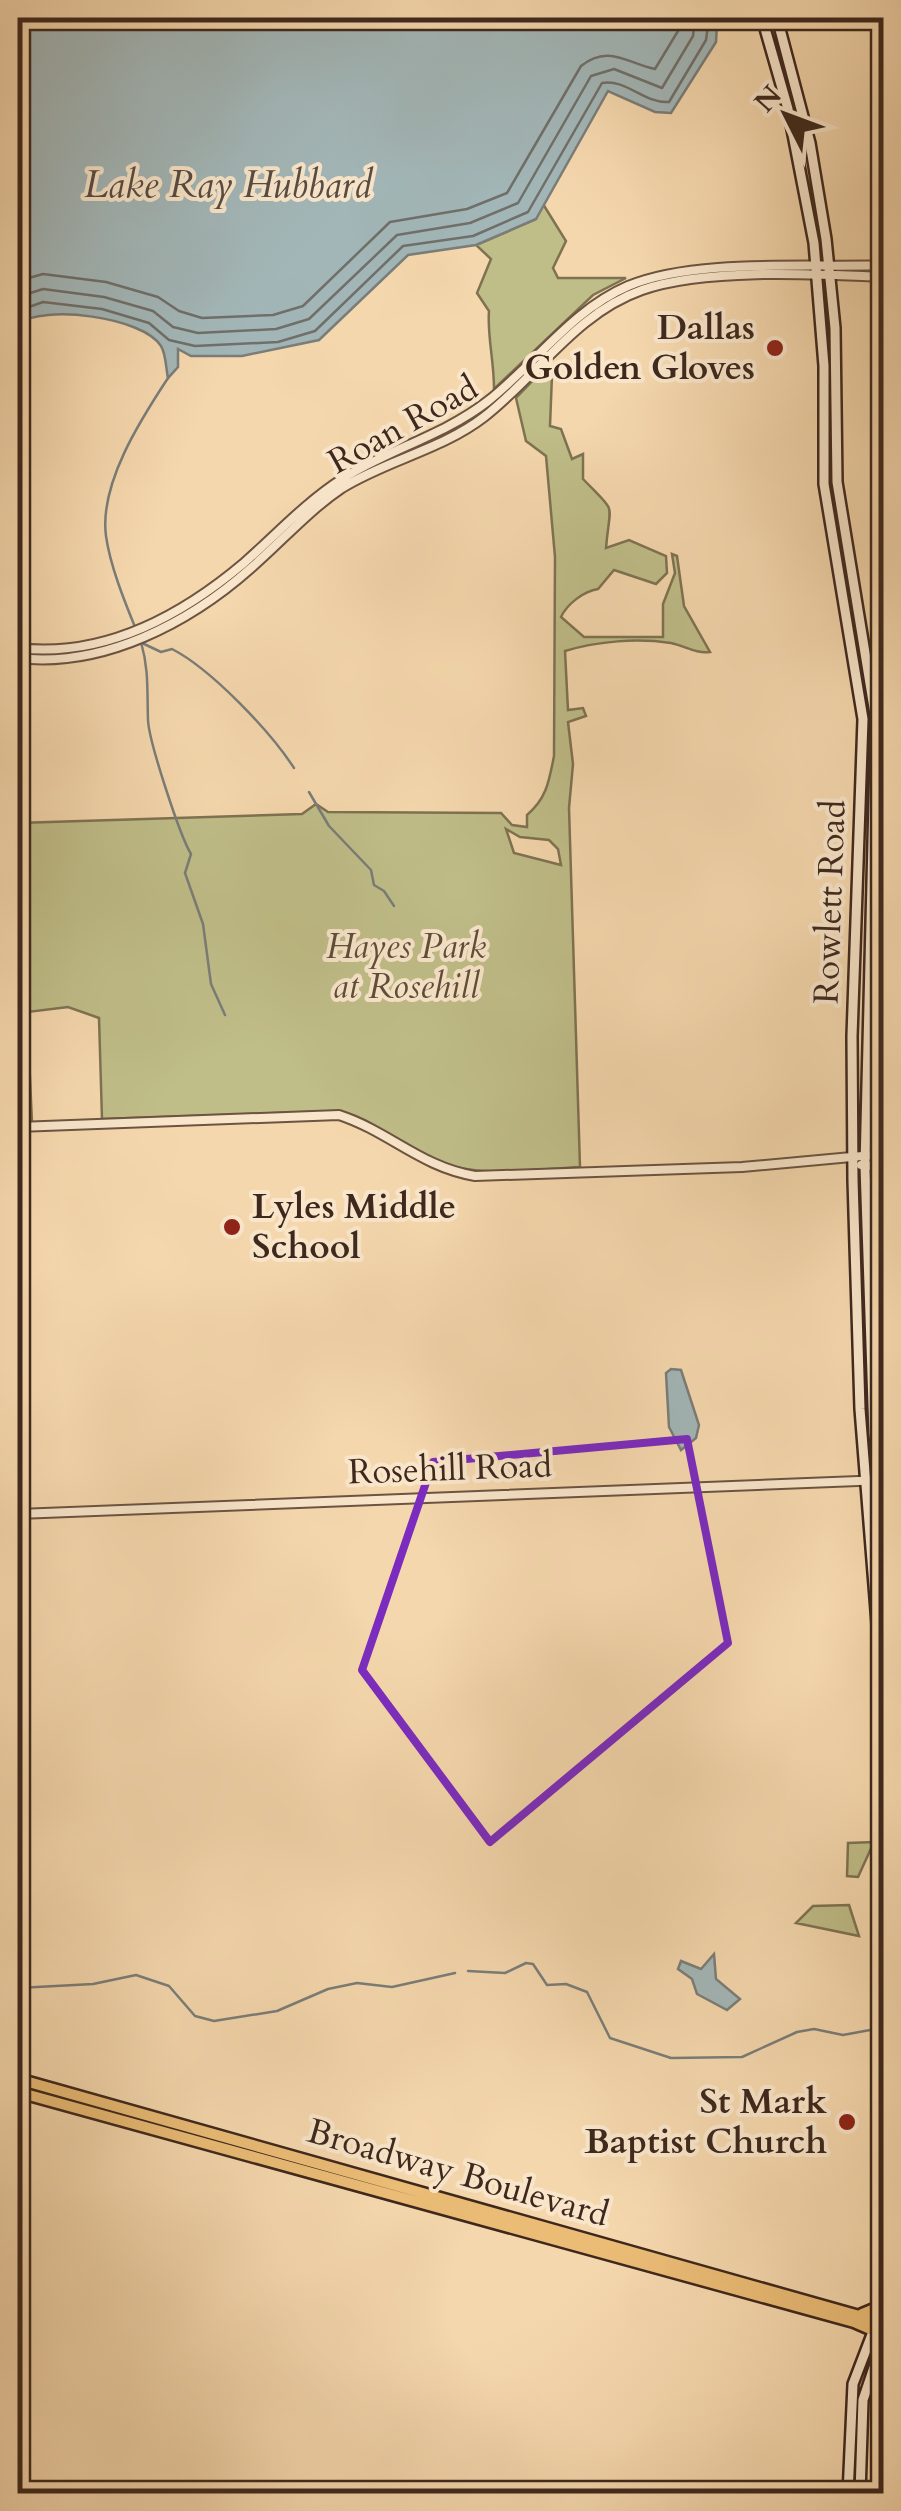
<svg xmlns="http://www.w3.org/2000/svg" width="901" height="2511" font-family="Cardo,serif">
<style>
.green{fill:#bfbd88;stroke:#7e7252;stroke-width:2.5;fill-rule:evenodd}
.water{fill:#a2b6b7;stroke:#7a7d79;stroke-width:2.5}
.lines{fill:none;stroke-linecap:round;stroke-linejoin:round}
.shore{stroke:#706f6a;stroke-width:2.5}
.stream{stroke:#7a7d79;stroke-width:2.5}
.tertiary-casing{stroke:#6c5441;stroke-width:12}
.secondary-casing{stroke:#3e281d;stroke-width:14}
.primary-casing{stroke:#3e281d;stroke-width:15}
.tertiary{stroke:#f8e5ca;stroke-width:8}
.secondary{stroke:#f8e5ca;stroke-width:9}
.primary{stroke:#eabc76;stroke-width:10}
.marked{fill:none;stroke:#7b2cbf;stroke-width:8;stroke-linejoin:round}
.poi-dot{fill:#8f2418;stroke:#f8e5ca;stroke-width:4}
.labels{text-anchor:middle;dominant-baseline:central;stroke-width:8;stroke-linejoin:round;paint-order:stroke}
.poi-label{font-size:35px;font-weight:bold;fill:#3e281d;stroke:#f8e5ca;text-anchor:end}
.street-label{font-size:35px;fill:#3e281d;stroke:#f8e5ca}
.park-label{font-size:35px;font-style:italic;fill:#5e4d38;stroke:#f8e5ca}
.water-label{font-size:38px;font-style:italic;fill:#574c44;stroke:#f8e5ca}
</style>
<rect width="100%" height="100%" fill="#f5d7ad"/>
<filter id="stains"><feTurbulence type="fractalNoise" baseFrequency=".002" numOctaves="4"/><feColorMatrix values="0 0 0 0 .2 0 0 0 0 .09 0 0 0 0 .02 0 0 0 .5 -.17"/></filter>
<radialGradient id="worn" r=".72"><stop offset=".6" stop-color="#630" stop-opacity="0"/><stop offset="1" stop-color="#630" stop-opacity=".3"/></radialGradient>
<path class="green" d="M543,204l23,37 -13,27 5,10h68l-33,17 -99,94c0,-29 -7,-54 -5,-78l-12,-18 14,-34 -15,-14 60,-26z
M543,370l9,5 -2,51 11,3 11,30 11,-5v25c35,36 27,21 23,69l23,-8 37,16 1,17 -11,11 -42,-14 -16,19c-14,2 -31,15 -37,28l23,20h79v-33l12,-31 -3,-19 5,2 7,50 26,46c-14,2 -25,-6 -39,-9 -34,-5 -73,-2 -106,8l3,59 15,-2 3,8 -18,6 5,42 -4,44 11,359c-55,3 -111,13 -161,-13 -30,-15 -47,-37 -82,-43l-235,8 -3,-101 -31,-11 -41,5 5,110 -14,1v-300l284,-9 14,-10 12,8 173,1 11,12 15,2v-12c20,-17 22,-34 27,-59l1,-199 -9,-101 -20,-15 -10,-43zM506,829l14,8 29,3 9,9 3,16 -47,-12z
M874,1842l-16,35 -11,-1 1,-33z
M849,1905l10,31 -63,-13 17,-17z"/>
<path class="water" d="M18,18h705l-6,6 -1,18 -45,71 -16,-1 -47,-21 -72,128 -60,26 -68,10 -89,85 -77,16h-51l-13,-7v18l-10,11c-2,-9 -2,-24 -7,-32 -18,-29 -118,-42 -143,-22z
M671,1369l10,1 18,55 -3,13 -15,12 -12,-23 -3,-54z
M714,1954l2,25 24,20 -13,11 -30,-16 -5,-15 -14,-10 3,-8 20,8z"/>
<g class="lines">
<path class="shore" d="M18,281l25,-7 63,8 52,15 21,14 23,7 71,-3 30,-9 87,-84 77,-13 40,-16 74,-127c27,-22 46,-3 74,3l23,-38 2,-13
M18,297l25,-8 61,8 49,14 20,16 25,6 78,-4 33,-10 88,-84 73,-12 48,-20 73,-127 23,-7 48,19 31,-52 2,-18
M18,311l25,-9 59,7 47,14 20,17 26,6 83,-4 37,-11 88,-85 70,-10 55,-24 74,-129c23,-5 43,21 67,19l37,-62 3,-22"/>
<path class="stream" d="M135,627c-11,-27 -25,-62 -29,-91 -7,-52 35,-117 62,-158
M141,642c8,28 6,49 7,78 1,22 32,116 43,134l-6,19 18,51 8,60 14,31
M142,643l19,9 11,-3c39,20 98,82 122,119
M309,792l20,34 42,44 3,15 10,6 10,15
M468,1971l37,2 21,-10 7,1 14,21 19,-1 21,8 23,46 61,20 71,-1 55,-25 17,-3 29,6 38,-7
M18,1988l75,-4 43,-9 33,11 26,30 19,5 63,-10 51,-22 29,-6 35,4 63,-14"/>
<defs>
<path id="tertiary" d="M18,648c84,10 162,-31 226,-85 32,-28 62,-61 98,-84 47,-30 101,-43 146,-78 47,-37 84,-91 140,-115 67,-28 181,-18 256,-21
M18,658c85,10 171,-35 233,-90 31,-27 57,-57 91,-80 45,-28 99,-38 142,-71 54,-42 92,-104 158,-127 62,-22 175,-16 242,-13
M18,1127l321,-12c51,17 82,52 136,61l267,-9 142,-13
M861,1165l23,2
M18,1514l866,-34"/>
<path id="secondary" d="M762,18l26,91 26,134 10,123v118l39,235 -11,317 1,144 7,229 18,227 6,162
M777,18l33,125 16,96 9,89 2,154 39,238 -11,446 9,268 10,100
M884,2157v61
M848,2494l5,-110 31,-81
M860,2494l3,-94 21,-62"/>
<path id="primary" d="M18,2079l866,244
M18,2092l836,230 30,13
M862,2314l12,-5 10,-12"/>
</defs>
<use href="#tertiary" class="tertiary-casing"/>
<use href="#secondary" class="secondary-casing"/>
<use href="#primary" class="primary-casing"/>
<use href="#tertiary" class="tertiary"/>
<use href="#secondary" class="secondary"/>
<use href="#primary" class="primary"/>
</g>
<path class="marked" d="M687,1439l41,204 -238,199 -128,-172 71,-208z"/>
<g class="poi-dot">
<circle cx="775" cy="348" r="10"/>
<circle cx="232" cy="1227" r="10"/>
<circle cx="847" cy="2122" r="10"/>
</g>
<g class="labels">
<g class="poi-label">
<text x="755" y="328">Dallas<tspan x="755" dy="40">Golden Gloves</tspan></text>
<text x="252" y="1207" text-anchor="start">Lyles Middle<tspan x="252" dy="40">School</tspan></text>
<text x="827" y="2102">St Mark<tspan x="827" dy="40">Baptist Church</tspan></text>
</g>
<g class="street-label">
<text transform="translate(403 425) rotate(-29)">Roan Road</text>
<text transform="translate(830 902) rotate(-88)">Rowlett Road</text>
<text transform="translate(450 1469) rotate(-2)">Rosehill Road</text>
<text transform="translate(458 2173) rotate(16)">Broadway Boulevard</text>
</g>
<g class="park-label">
<text x="406" y="947">Hayes Park<tspan x="406" dy="40">at Rosehill</tspan></text>
</g>
<g class="water-label">
<text x="228" y="185">Lake Ray Hubbard</text>
</g>
</g>
<rect width="901" height="2511" fill="none" stroke="#f5d7ad" stroke-width="60"/>
<rect x="20" y="20" width="861" height="2471" fill="none" stroke="#3e281d" stroke-width="5"/>
<rect x="30" y="30" width="841" height="2451" fill="none" stroke="#3e281d" stroke-width="2.5"/>
<g transform="translate(786 115) rotate(312)" stroke="#f8e5ca" stroke-width="8" paint-order="stroke">
<path d="M0-8L18 38L0 25L-18 38Z" fill="#3e281d"/>
<text y="-15" font-size="28" font-weight="bold" text-anchor="middle" fill="#3e281d">N</text>
</g>
<rect width="100%" height="100%" filter="url(#stains)"/>
<rect width="100%" height="100%" fill="url(#worn)"/>
</svg>
